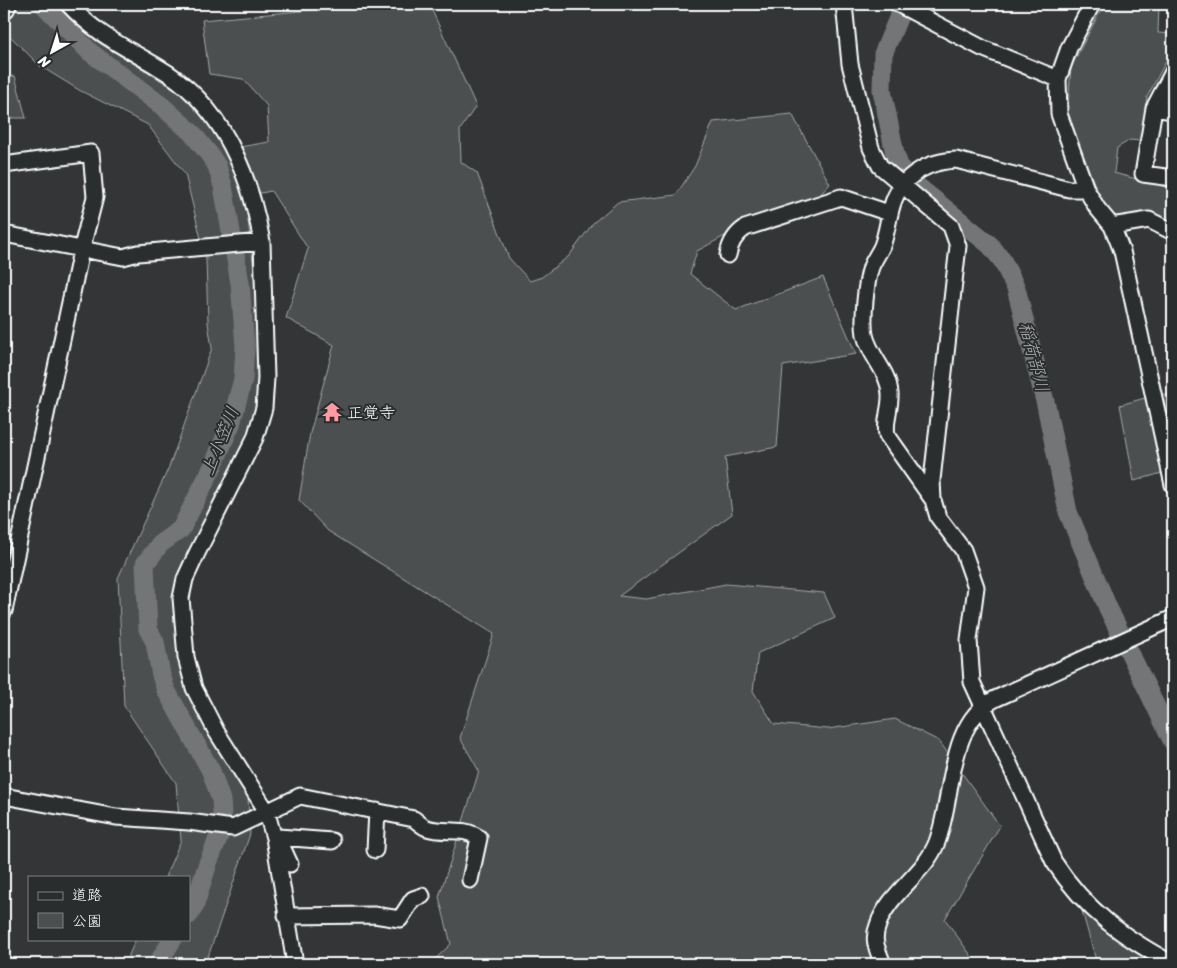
<svg xmlns="http://www.w3.org/2000/svg" width="1177" height="968" font-family="Sriracha,'Klee One',sans-serif">
<style>
.green{fill:#4c4f50;stroke:#a6a7a8}
.lines{fill:none;stroke-linecap:round;stroke-linejoin:round}
.river{stroke:#737576;stroke-width:19}
.minor-casing{stroke:#fff;stroke-width:19}
.major-casing{stroke:#fff;stroke-width:24}
.minor{stroke:#2a2d2e;stroke-width:15}
.major{stroke:#2a2d2e;stroke-width:20}
.labels{text-anchor:middle;dominant-baseline:central;stroke-width:4;stroke-linejoin:round;paint-order:stroke}
.poi-label{font-size:16px;fill:#fff;stroke:#2a2d2e;text-anchor:start}
.water-label{font-size:18px;font-style:italic;fill:#b2b3b4;stroke:#2a2d2e}
</style>
<rect width="100%" height="100%" fill="#333536"/>
<filter id="ink" filterUnits="userSpaceOnUse"><feTurbulence type="fractalNoise" baseFrequency=".02" numOctaves="2"/><feDisplacementMap in="SourceGraphic" scale="10" xChannelSelector="R" yChannelSelector="G"/><feConvolveMatrix kernelMatrix="1 2 1 2 8 2 1 2 1" color-interpolation-filters="sRGB"/></filter>
<g filter="url(#ink)">
<path class="green" d="M4,4h57l34,36 101,62 28,41 22,61 20,165 -2,39 -86,181 12,88 58,119 2,38 -41,120 -6,10h-78l11,-25h53v-62h-24l16,-37 -5,-57 -52,-77 -6,-128 51,-111 43,-119 -4,-25 -2,-64 -21,-85 -37,-49 -69,-35 -39,-24 -34,-34 -2,-6z
M378,4h51l47,102 -16,24 1,32 16,11 32,85 21,23 12,-4 27,-21 24,-33 25,-21 58,-7 19,-29 18,-44 79,-8 38,70 -12,13 -62,22 -59,32 -7,23 46,36 87,-33 33,77 -73,12 -6,81 -52,10 7,57 -113,82 27,3 80,-15 98,9 11,25 -77,35 -5,38 21,33 54,5 67,-10 44,22 61,85 -55,93 32,45h-547l21,-20 -12,-47 40,-126 -19,-33 34,-104 -166,-103 -29,-31 11,-67 24,-88 -48,-27 22,-69 -37,-58 -15,3 -16,-47 29,-5 -2,-36 -24,-27 -34,-5 -7,-54z
M1104,4h55l-1,29 15,1v14l-26,49 -6,44 -11,-1 -13,8 -3,25 59,16v32l-21,-8 -39,3 -8,-7 -38,-90 4,-52z
M15,76l11,42h-22v-41z
M1159,394l14,1v83l-11,-5 -28,8 -14,-76z
M1082,911l44,34 32,19h-61z"/>
<g class="lines">
<path class="river" d="M43,4l47,48 72,54 30,27 17,21 8,12 6,20 17,97 5,64 -2,32 -12,45 -18,42 -32,63 -21,15 -15,20 3,65 7,13 6,33 5,15 45,81 10,29 2,26 -15,37 -14,44 -5,8
M904,4l-21,50 -1,36 13,64 5,14 12,14 78,63 12,15 14,28 30,117 22,107 40,96 65,134
M157,964l16,-25"/>
<defs>
<path id="minor" d="M68,4c29,31 55,42 90,63 63,36 92,106 104,175l4,136 -2,30 -9,30 -58,115 -12,26 -4,19 5,59 8,31 22,43 50,79 8,28 21,126
M844,4l6,60 21,84 9,18 71,60 7,20 -26,234 1,20 5,17 25,33 13,37 -7,53 3,42 82,180c32,49 69,75 119,102
M898,4l84,44 76,31
M1092,4l-23,44 -11,31 1,35 27,75 11,19 15,18 10,25 51,234
M1173,72l-19,36 -11,66 30,4
M1154,108l19,3
M4,165l87,-12 4,44 -14,54 -77,360
M1112,226l37,-6 24,12
M4,234l119,23 15,-4 124,-11
M728,255c2,-12 8,-21 17,-27l96,-31 48,16
M933,500l-46,-65c-3,-14 4,-27 3,-41 -1,-23 -20,-37 -25,-59 -3,-16 1,-53 6,-68 3,-8 8,-14 11,-21 8,-21 6,-46 23,-64 13,-14 32,-21 51,-22l113,29h17
M4,796l112,21 73,5 44,6 67,-32 114,23c4,3 9,8 13,9 17,6 37,-2 52,10l-9,42
M278,837l54,4
M279,840l11,24
M375,850l2,-39
M286,916l88,-1 26,4 13,-20 9,-3
M883,964c-6,-15 -11,-24 -5,-39 11,-33 47,-51 59,-83 17,-45 10,-119 58,-143l178,-81"/>
<path id="major" d="M4,8l2,-4"/>
</defs>
<use href="#minor" class="minor-casing"/>
<use href="#major" class="major-casing"/>
<use href="#minor" class="minor"/>
<use href="#major" class="major"/>
</g>
</g>
<defs>
<symbol id="temple-bare" viewBox="-9 -9 18 18"><path d="M0-6L5-2H3V0L6.5 2.5H4V6H1.5V3h-3V6H-4V2.5H-6.5L-3 0V-2H-5Z" fill="#ff9aa2" stroke="#2a2d2e" stroke-width="2.5" paint-order="stroke"/></symbol>
</defs>
<g fill-rule="evenodd">
<use href="#temple-bare" x="318" y="398" width="28" height="28"/>
</g>
<g class="labels">
<g class="poi-label">
<text x="347" y="412">正覚寺</text>
</g>
<g class="water-label">
<text transform="translate(1034 357) rotate(75)">稲荷部川</text>
<text transform="translate(220 441) rotate(-68)">上小笠川</text>
</g>
</g>
<rect width="1177" height="968" fill="none" stroke="#2a2d2e" stroke-width="20"/>
<rect x="10" y="10" width="1157" height="948" fill="none" stroke="#fff" stroke-width="2" filter="url(#ink)"/>
<rect x="28" y="876" width="162" height="65" fill="#2a2d2e" stroke="#7f8182"/>
<rect x="38" y="892" width="25" height="8" fill="#2a2d2e" stroke="#7f8182"/>
<text x="72" y="900" font-size="15" fill="#ffffff">道路</text>
<rect x="38" y="913" width="25" height="15" fill="#4c4f50" stroke="#7f8182"/>
<text x="72" y="926" font-size="15" fill="#ffffff">公園</text>
<g transform="translate(52 52) rotate(219)" stroke="#2a2d2e" stroke-width="4" paint-order="stroke">
<path d="M0-4L9 19L0 12L-9 19Z" fill="#ffffff"/>
<text y="-8" font-size="14" font-weight="bold" text-anchor="middle" fill="#ffffff">N</text>
</g>
</svg>
